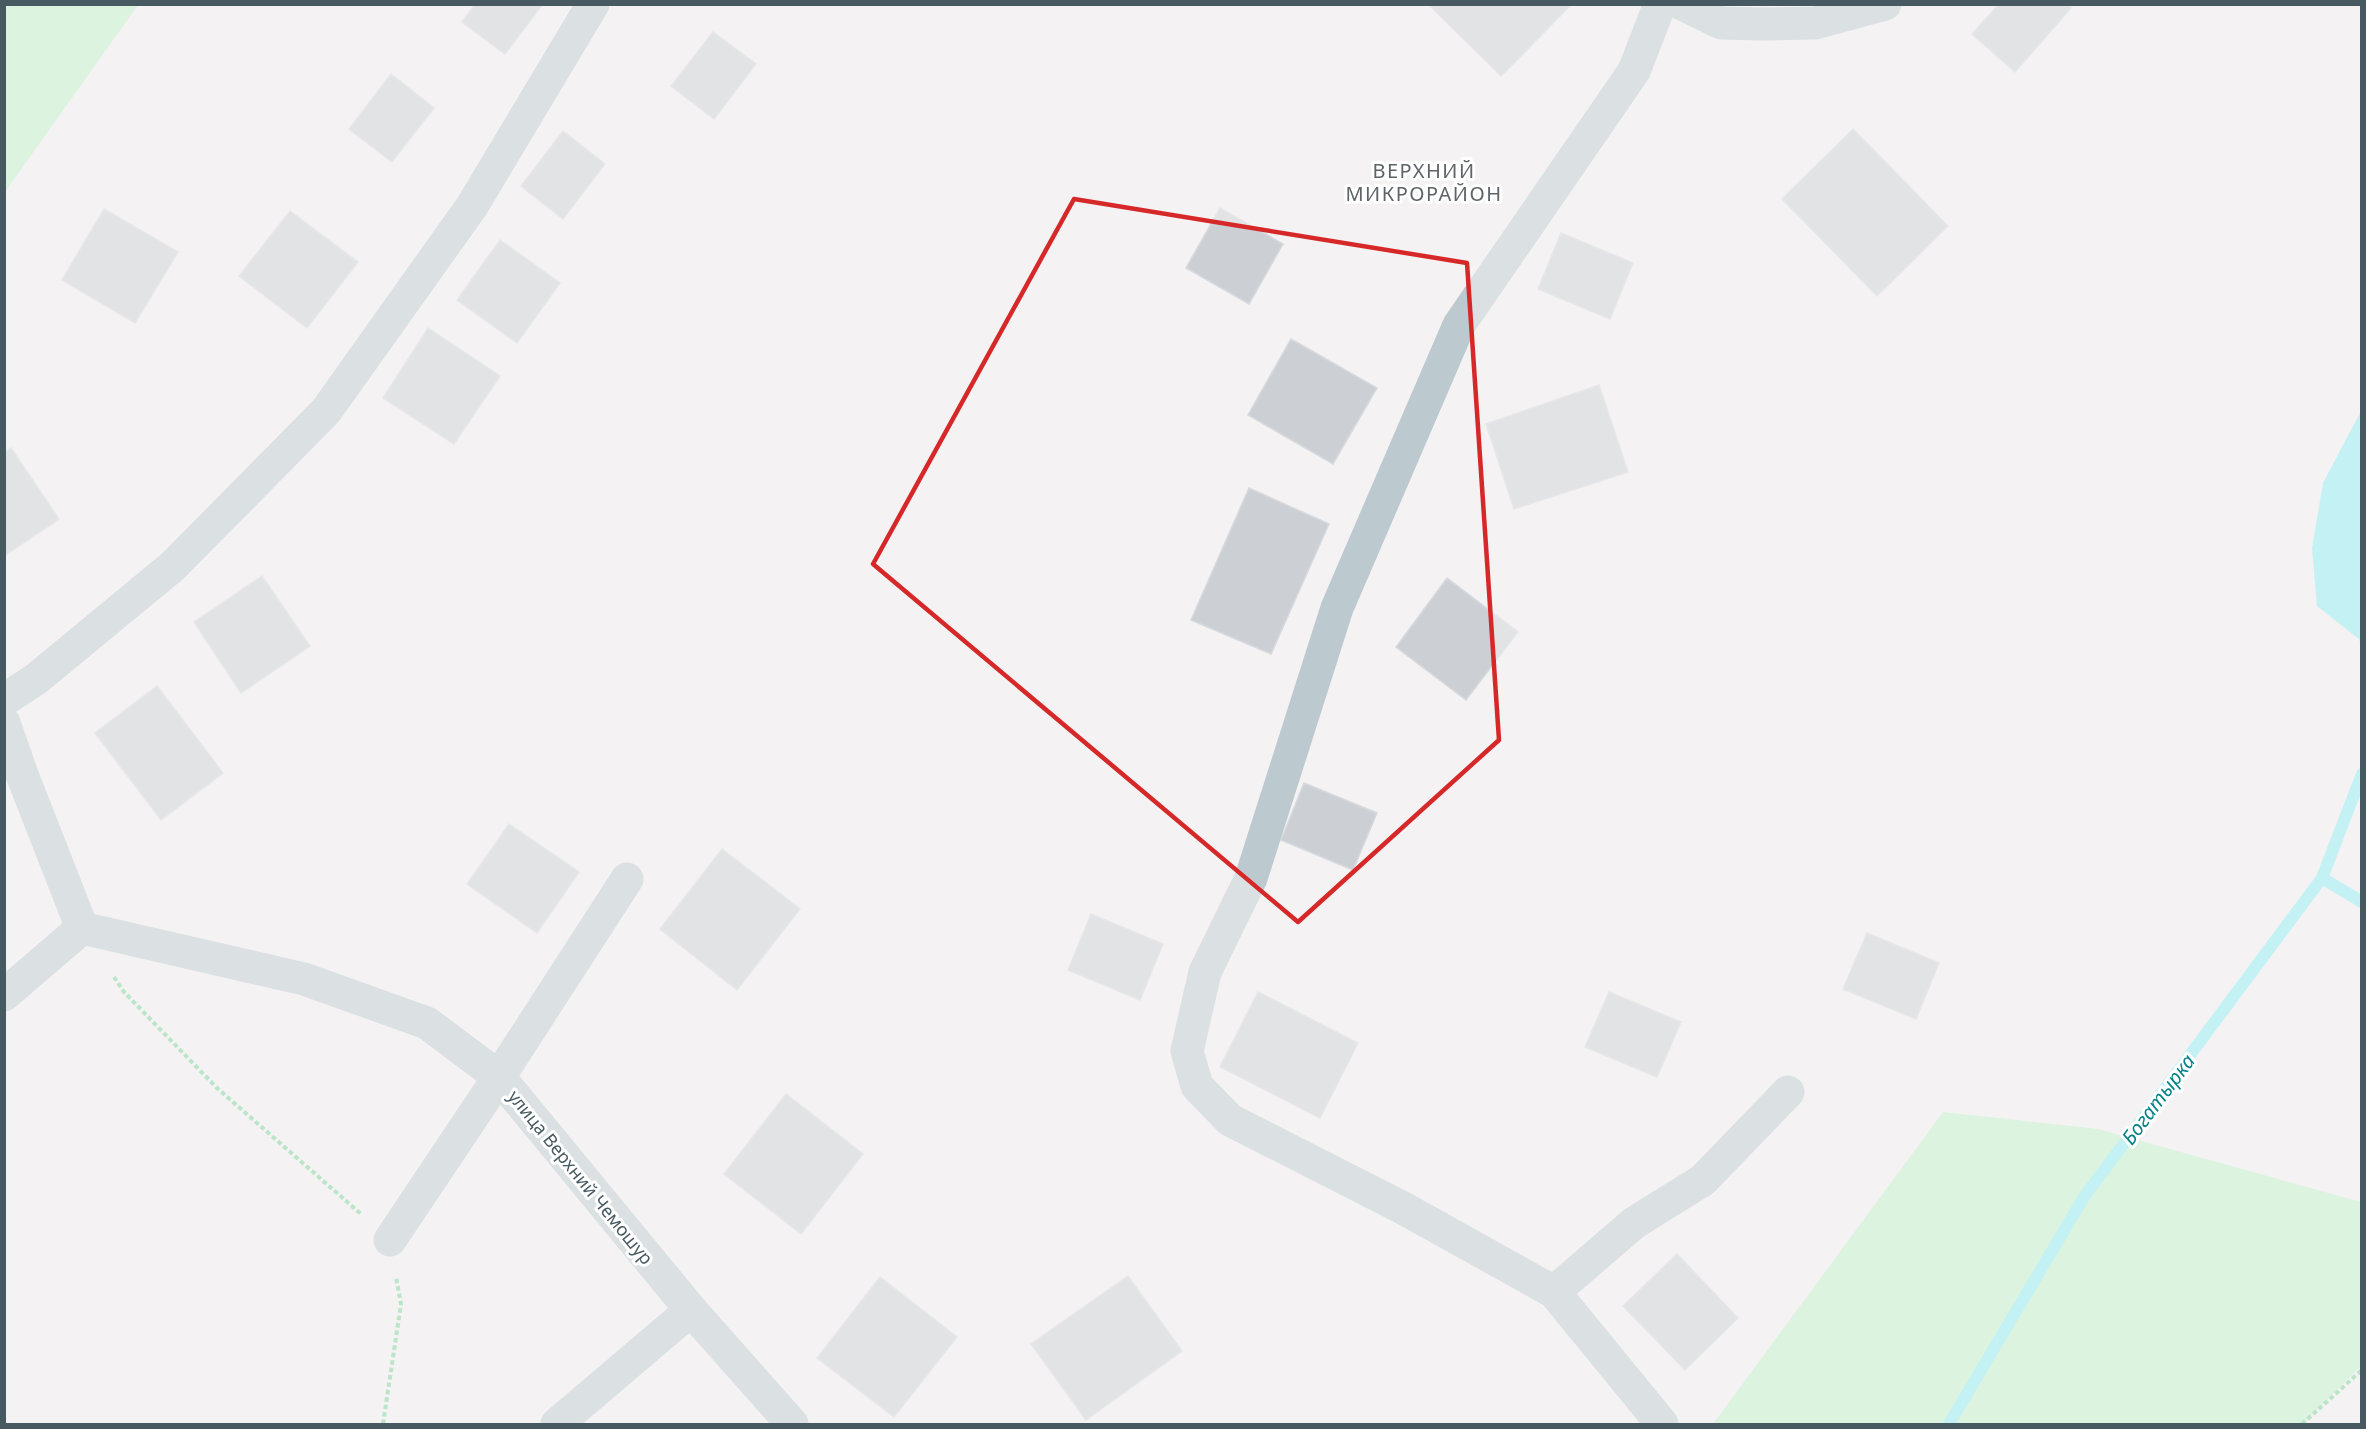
<svg xmlns="http://www.w3.org/2000/svg" width="2366" height="1429" font-family="'Noto Sans',sans-serif">
<style>
.green{fill:#bff4ca}
.water{fill:#89f0f4}
.lines{fill:none;stroke-linecap:round;stroke-linejoin:round}
.stream{stroke:#89f0f4;stroke-width:12}
.building{fill:#ccd0d5;stroke:#d6d9de;stroke-width:1.5}
.path{stroke:#73d594;stroke-width:4;stroke-dasharray:4.5 3;stroke-linecap:butt}
.street{stroke:#bccacf;stroke-width:33}
.marked{fill:none;stroke:#d62828;stroke-width:4.5;stroke-linejoin:round}
.labels{text-anchor:middle;dominant-baseline:central;stroke-width:6;stroke-linejoin:round;paint-order:stroke}
.street-label{font-size:18px;fill:#485a61;stroke:#fff}
.neighbourhood-label{font-size:20px;letter-spacing:1.5px;fill:#5e6468;stroke:#fff}
.water-label{font-size:20px;font-style:italic;fill:#068389;stroke:#fff}
</style>
<rect width="100%" height="100%" fill="#f4f2f2"/>
<path class="green" d="M5,4l133,1 -133,187 -1,-187z
M1943,1112l155,17 263,73v164l-59,58h-589z"/>
<path class="water" d="M2361,411v234l-2,-6 -42,-33 -5,-58 11,-65z"/>
<g class="lines">
<path class="stream" d="M2322,878l40,24
M1949,1424l135,-227 238,-319 40,-104"/>
</g>
<path class="building" d="M475,4h68l-38,50 -43,-32z
M1428,4h144l-71,72z
M1999,4h68l4,4 -56,64 -43,-38z
M713,32l43,32 -42,55 -43,-33z
M391,74l43,34 -42,54 -43,-33z
M1853,129l95,97 -71,70 -95,-97z
M563,131l42,33 -42,55 -42,-33z
M1220,208l63,36 -34,60 -63,-36z
M104,209l74,43 -43,71 -73,-43z
M290,211l68,51 -51,66 -68,-52z
M1561,233l72,30 -23,56 -72,-30z
M500,240l60,43 -43,60 -60,-43z
M428,328l72,48 -46,68 -71,-46z
M1291,339l86,49 -44,76 -85,-49z
M1599,385l29,87 -114,37 -28,-85z
M11,448l48,71 -55,37v-103z
M1249,488l80,36 -58,130 -80,-34z
M262,576l48,70 -69,47 -47,-71z
M1447,578l71,54 -52,68 -70,-53z
M157,686l66,87 -62,47 -66,-87z
M1304,783l73,30 -24,57 -72,-30z
M509,824l70,48 -42,61 -70,-49z
M722,849l78,60 -63,81 -77,-61z
M1091,914l72,30 -23,56 -72,-30z
M1867,933l72,30 -23,56 -73,-30z
M1258,992l100,51 -38,75 -100,-51z
M1609,992l72,30 -24,55 -72,-30z
M786,1094l77,60 -62,80 -77,-60z
M1677,1254l61,64 -53,52 -62,-64z
M1128,1276l54,75 -96,69 -55,-76z
M880,1277l77,60 -63,80 -77,-59z"/>
<g class="lines">
<path class="path" d="M114,977l10,15 93,96 144,126
M383,1424l18,-120 -5,-27
M2302,1424l60,-54"/>
<path class="street" d="M1660,4l-26,67 -175,254 -122,283 -86,270 -46,94 -18,79 10,35 33,34 173,88 151,84 108,132
M1682,4l39,19 40,1 54,-1 70,-19
M4,700l32,-21 137,-113 153,-155 146,-205 121,-202
M4,723l17,49 61,156
M82,928l222,51 123,44 72,54 192,233 101,114
M4,995l78,-67
M390,1240l109,-163 128,-198
M1554,1292l80,-69 69,-43 85,-88
M557,1424l134,-114"/>
</g>
<path d="M0 0H2366V1429H0ZM1074,199l393,64 32,477 -201,182 -425,-358z" fill="#f4f2f2" fill-opacity=".55" fill-rule="evenodd"/>
<path class="marked" d="M1074,199l393,64 32,477 -201,182 -425,-358z"/>
<g class="labels">
<g class="street-label">
<text transform="translate(581 1177) rotate(51)">улица Верхний Чемошур</text>
</g>
<g class="neighbourhood-label">
<text x="1424" y="170">ВЕРХНИЙ<tspan x="1424" dy="23">МИКРОРАЙОН</tspan></text>
</g>
<g class="water-label">
<text transform="translate(2158 1099) rotate(-53)">Богатырка</text>
</g>
</g>
<rect width="2366" height="1429" fill="none" stroke="#485a61" stroke-width="12"/>
</svg>
